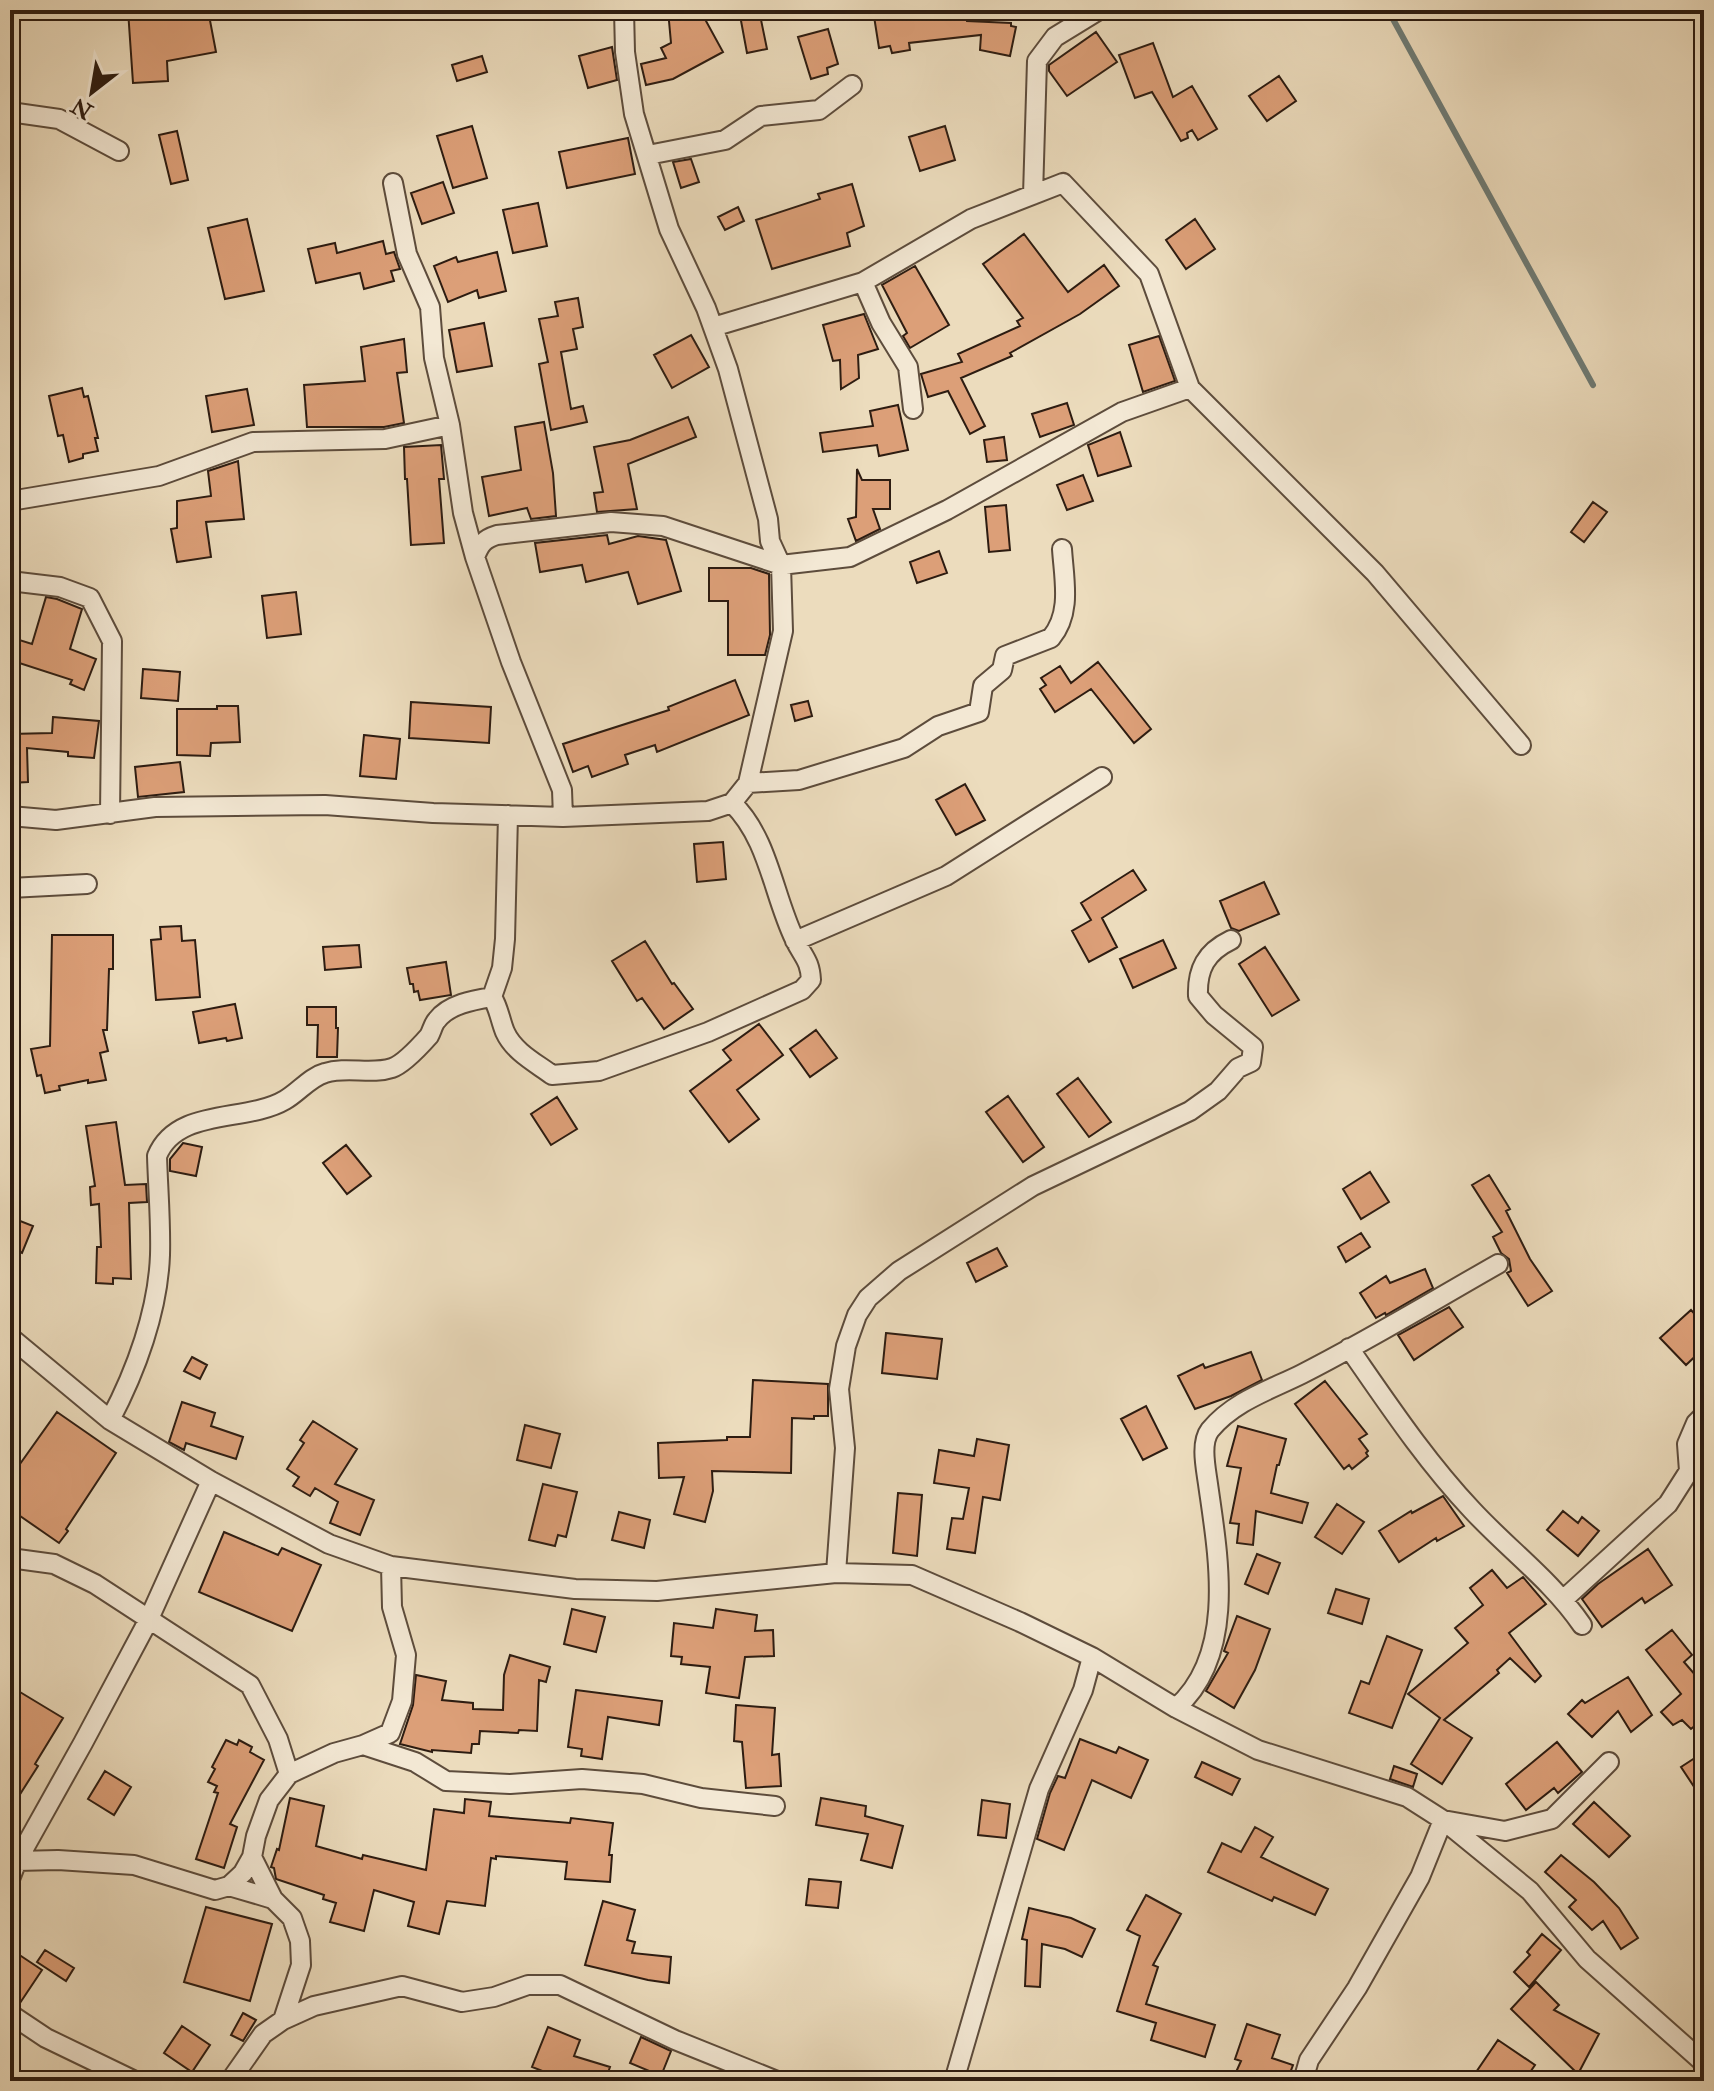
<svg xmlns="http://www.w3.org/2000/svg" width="1714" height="2091" font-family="'IM FELL Double Pica',serif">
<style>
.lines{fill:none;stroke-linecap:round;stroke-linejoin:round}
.stream{stroke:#6e7b75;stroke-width:6}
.building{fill:#dc9f78;stroke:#2d1c11;stroke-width:2}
.minor-casing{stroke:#5d4c3c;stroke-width:22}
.minor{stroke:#f3e8d4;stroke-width:18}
</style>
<rect width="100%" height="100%" fill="#ecdcbd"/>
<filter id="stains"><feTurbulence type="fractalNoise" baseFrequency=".0025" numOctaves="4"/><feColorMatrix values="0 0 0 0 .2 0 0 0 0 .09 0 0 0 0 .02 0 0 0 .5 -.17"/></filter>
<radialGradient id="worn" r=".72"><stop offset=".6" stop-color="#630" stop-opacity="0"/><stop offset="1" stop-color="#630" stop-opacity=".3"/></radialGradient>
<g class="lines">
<path class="stream" d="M1388,10l205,375"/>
</g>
<path class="building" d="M128,10h80l8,42 -49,9 1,20 -35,2z
M668,10h32l23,42 -50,27 -27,6 -5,-21 25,-6 -5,-10 10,-5z
M739,10h20l8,39 -20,4z
M873,10h92l2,11 44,2v3l5,1 -6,29 -30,-6 1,-15 -72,8 1,7 -18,3 -2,-7 -11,2z
M828,29l10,35 -11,4 1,6 -17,5 -13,-42z
M1096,32l21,30 -50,34 -18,-25v-6z
M1153,43l20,54 19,-11 25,43 -19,11 -6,-10 -5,3 1,5 -7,3 -29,-49 -17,6 -16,-43z
M612,47l5,33 -29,8 -9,-32z
M482,56l5,16 -30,9 -5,-16z
M1279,76l17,25 -29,20 -18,-25z
M472,126l15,52 -34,10 -16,-52z
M945,126l10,34 -35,11 -11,-34z
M177,131l11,49 -17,4 -12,-49z
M628,138l7,36 -68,14 -8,-36z
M691,159l8,23 -18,6 -8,-26z
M443,182l11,31 -32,11 -11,-31z
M852,184l12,42 -17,7 3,13 -78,23 -16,-49 64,-21 -2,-5z
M538,203l9,43 -34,7 -10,-43z
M738,207l6,14 -19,9 -7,-13z
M247,219l17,72 -39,8 -17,-71z
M1195,219l20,30 -29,20 -20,-29z
M1024,234l44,58 36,-27 15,21 -39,28 -70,39 2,3 -51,22 24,48 -15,8 -22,-43 -20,6 -7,-23 41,-12 -4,-8 62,-28 -3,-5 6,-3 -40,-54z
M383,241l3,13 8,-2 6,17 -9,2 3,10 -30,8 -4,-16 -44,10 -8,-34 27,-6 2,10z
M497,252l9,39 -27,7 -2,-8 -29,12 -14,-36 22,-9 2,5z
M915,266l34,59 -39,23 -7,-12 4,-3 -25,-48z
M578,298l5,29 -10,2 4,20 -16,3 10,57 12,-3 4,16 -36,8 -12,-66 9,-2 -9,-43 19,-3 -3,-14z
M864,314l14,35 -20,6 1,23 -18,11 -1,-29 -7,1 -10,-36z
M484,323l8,43 -35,6 -8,-42z
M691,335l18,32 -37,21 -18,-33z
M1159,336l16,45 -32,11 -14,-47z
M404,339l3,33 -10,1 7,50 -20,4h-77l-3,-42 61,-4 -4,-34z
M82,388l2,9 4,-1 10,42h-3l3,13 -15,3v4l-14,4 -6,-27 -5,1 -9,-40z
M247,389l7,36 -42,7 -6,-36z
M1067,403l7,22 -34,12 -8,-23z
M898,405l10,45 -29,6 -2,-11 -54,7 -3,-19 53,-7 -3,-15z
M688,417l8,20 -68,27 9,45 -40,3 -3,-19 9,-1 -9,-45 36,-7z
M544,422l9,51 3,43 -25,3 -4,-11 -38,8 -7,-39 39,-7 -6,-43z
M1120,432l11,34 -33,10 -10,-31z
M1004,437l3,23 -20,2 -3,-22z
M441,445l3,34h-5l5,64 -33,2 -4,-66h-2l-1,-32z
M238,461l6,58 -38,3 5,35 -34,5 -6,-33 6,-1v-27l34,-5 -3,-25z
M857,469l5,11h28v29h-17l7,20 -24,12 -8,-22 8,-2z
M1083,475l10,26 -26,9 -10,-25z
M1593,502l14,10 -23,30 -13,-10z
M1006,505l4,45 -21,2 -4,-45z
M607,535l2,9 29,-8 28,4 15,51 -43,13 -10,-32 -42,10 -4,-17 -42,7 -5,-29z
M939,551l8,22 -30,10 -7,-21z
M709,568h42l18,6 1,61 -5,20h-37v-54h-19z
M296,592l5,42 -34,4 -5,-42z
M46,597l11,2 25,10 -12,40 26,10 -12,31 -14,-6 2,-4 -62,-20v-23l22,7z
M1098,662l53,67 -17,14 -43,-54 -36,23 -15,-23 6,-4 -5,-7 19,-12 11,17z
M143,669l37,3 -2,29 -37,-3z
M735,680l14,35 -92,37 -2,-7 -30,10 3,9 -36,13 -4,-11 -15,6 -10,-28 106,-34 -1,-3z
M808,701l4,15 -17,5 -4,-16z
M411,702l80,5 -2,36 -80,-5z
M217,706h21l2,36 -29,1 -1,13 -33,-1v-46h40z
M53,717l46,4 -5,37 -26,-2v-4l-41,-4 1,34 -18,1v-49l42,-1z
M364,735l36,4 -4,40 -36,-3z
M180,762l4,30 -46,5 -3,-30z
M965,784l20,36 -29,15 -20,-35z
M723,842l3,37 -29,3 -3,-38z
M1133,870l13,20 -44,28 15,29 -28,15 -17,-31 19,-11 -10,-17z
M1264,882l15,32 -40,17 -8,-3 -11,-27z
M181,926l1,15 13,-1 5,57 -44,3 -5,-60 10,-1 -1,-12z
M52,935h61v34h-4l-2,61h-4l5,21 -8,2 6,27 -18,3v-3l-29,6 1,4 -15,3 -4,-18 -4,1 -6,-27 19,-3z
M1163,940l13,28 -43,20 -13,-29z
M645,941l27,43 2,-1 19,26 -29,20 -22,-31 -5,3 -25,-40z
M359,945l2,22 -36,3 -2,-23z
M1265,947l34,53 -27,16 -33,-52z
M446,962l5,33 -31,5 -2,-9 -4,1 -1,-8h-3l-3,-16z
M235,1004l7,34 -15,3 -1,-3 -27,5 -6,-31z
M307,1007h29v21h2l-1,29h-20l1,-32h-11z
M759,1024l24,31 -46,35 22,29 -30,23 -39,-51 41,-31 -8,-10z
M816,1030l21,28 -27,19 -20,-28z
M1078,1078l33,44 -22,15 -32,-43z
M1008,1096l36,51 -21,15 -37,-50z
M557,1097l20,32 -26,16 -20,-31z
M116,1122l9,63 21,-1 1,18 -18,1 2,76 -18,-1v6l-17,-1 1,-36h4l-2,-43 -8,1 -1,-18 5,-1 -9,-60z
M183,1143l19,4 -6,29 -26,-5v-12z
M346,1145l25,31 -24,18 -24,-31z
M1370,1172l19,30 -28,17 -18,-30z
M1489,1175l21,34 -4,2 24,48 22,32 -24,15 -21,-33 4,-2 -2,-12 -8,-6 -8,-16 9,-5 -30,-47z
M10,1217l23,9 -11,27 -12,-5z
M1361,1233l9,14 -24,15 -8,-15z
M997,1248l10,18 -31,16 -9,-19z
M1425,1269l8,19 -47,27 -1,-2 -9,5 -16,-25 26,-17 4,7z
M1449,1307l14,20 -49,33 -16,-25z
M1691,1310l13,14v24l-18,17 -26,-27z
M886,1333l56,6 -5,40 -55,-6z
M1251,1352l11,28 -31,16 -36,13 -17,-33 25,-12 2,4z
M192,1357l15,8 -7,14 -16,-8z
M753,1380l75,4v32h-14v3l-22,-1 -1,55 -79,-2 1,20 -8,31 -31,-8 10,-37 -25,1 -1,-35 69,-3v-3h23z
M1325,1381l42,53 -8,5 9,12 -2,2 2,3 -16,13 -3,-4 -5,4 -49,-65z
M182,1402l33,11 -4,13 32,11 -7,22 -50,-16 -2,7 -15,-8z
M1146,1406l21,42 -24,12 -22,-41z
M57,1412l59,41 -50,76 2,2 -9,12 -49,-34v-31z
M313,1421l44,28 -22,35 39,16 -14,35 -30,-12 8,-21 -23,-14 -5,8 -17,-10 6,-9 -12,-8 17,-26 -4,-3z
M525,1425l35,9 -9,34 -34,-8z
M1238,1426l48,13 -7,26h-2l-6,28 37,10 -6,20 -46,-12 -3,34 -16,-2 2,-19 -9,-1 11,-55 -14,-2z
M977,1439l32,6 -9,55 -17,-3 -8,56 -28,-4 5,-31 11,1 6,-31 -35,-5 5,-33 35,6z
M543,1484l34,8 -11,45 -8,-2 -3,11 -26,-6z
M898,1493l24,2 -5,61 -24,-3z
M1443,1496l21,30 -27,15 -1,-3 -37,24 -20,-31 32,-20 1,2z
M1337,1504l27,18 -22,32 -27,-17z
M1563,1511l15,12 4,-6 17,14 -21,25 -31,-26z
M619,1512l31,8 -6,28 -32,-8z
M224,1532l54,23 4,-7 39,17 -29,66 -93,-39z
M1648,1549l24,36 -27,18 -3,-5 -40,29 -20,-28 16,-15z
M1257,1554l23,9 -12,31 -23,-10z
M1492,1570l15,18 16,-11 23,27 -37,29 32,43 -6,6 -25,-24 -13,12 2,3 -55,47 28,18 -30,46 -31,-20 29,-46 -32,-24 60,-51 -13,-15 28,-23 -13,-17z
M1336,1589l33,10 -7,25 -34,-11z
M572,1609l33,8 -9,35 -32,-8z
M716,1609l41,6 -2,16 18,-1 1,26 -29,1 -6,41 -33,-5 4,-26 -29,-3 1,-7 -11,-1 3,-33 39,5z
M1237,1616l33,13 -15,41 -21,38 -28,-17 22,-38 -4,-2z
M1672,1630l20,25 -8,7 20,23v33l-13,11 -9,-9 -9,5 -12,-13 20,-18 -35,-44z
M1387,1636l35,14 -30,78 -43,-15 12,-32 8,3z
M510,1655l40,12 -4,15 -7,-2 -2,51 -18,-1 -1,3 -38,-2 -1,13h-7l-1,9 -39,-3v2l-32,-8 13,-39 3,-30 30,6 -4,19 31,3v6l30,1 1,-35z
M1628,1677l24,38 -21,17 -13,-21 -26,26 -24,-23 14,-14 3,3z
M10,1686l53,32 -28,46 3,2 -28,44z
M576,1690l86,11 -3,24 -51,-8 -6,42 -21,-3 1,-7 -14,-2z
M736,1705l39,3 -3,47 7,-1 2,32 -35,2 -4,-46 -8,-1z
M1080,1739l36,14 3,-6 29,13 -17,38 -39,-18 -28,70 -27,-11 13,-46 8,-17 7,2z
M226,1740l11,5 2,-5 13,7 -2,5 14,8 -34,64 7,3 -13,41 -28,-9 22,-66 -4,-1 3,-6 -9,-4 7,-13 -3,-2z
M1557,1742l25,30 -24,21 -4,-5 -28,22 -20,-26z
M1704,1752v50l-23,-35z
M1202,1762l38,17 -8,16 -37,-18z
M1394,1766l23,8 -4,13 -23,-8z
M105,1771l26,16 -17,28 -26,-16z
M290,1798l34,8 -8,40 46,13 1,-4 63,15 8,-61 30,4 1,-14 26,3 -2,14 81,7 1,-5 42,5 -4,32h3l-2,27 -45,-3 2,-17 -71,-6v3l-5,-1 -6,48 -38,-5 -8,33 -31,-8 6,-24 -40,-12 -10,41 -34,-9 6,-19 -13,-4 1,-4 -48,-16 -2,-11 -3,-1 6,-18 2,1z
M821,1798l45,8 -1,10 38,10 -11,42 -31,-8 7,-26 -52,-9z
M982,1800l28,4 -4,34 -28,-3z
M1594,1802l36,34 -21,21 -36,-33z
M1255,1827l18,10 -12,20 67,32 -13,26 -41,-18 -2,4 -64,-29 14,-29 19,9z
M1561,1855l33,27 25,26 19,30 -17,11 -18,-28 -11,9 -23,-23 7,-7 -31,-28z
M809,1879l32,3 -3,26 -32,-3z
M1146,1895l35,19 -28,51 5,2 -12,37 69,21 -10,32 -54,-17 5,-17 -39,-12 23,-75 -13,-6z
M603,1901l32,9 -8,30 8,2 -3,11 39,4 -2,26 -21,-3 -63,-15z
M206,1907l66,17 -22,77 -66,-19z
M1029,1908l42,10 24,11 -13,28 -17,-8 -23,-5 -2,43 -15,-1 2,-46 -5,-1z
M1542,1934l19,16 -32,37 -15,-15 16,-17 -3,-3z
M45,1950l29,18 -8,13 -29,-19z
M18,1954l24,16 -22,33 -10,-6v-42l5,3z
M1536,1982l23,23 -5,5 45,24 -21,40 -67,-65z
M243,2013l13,7 -13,21 -12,-6z
M1247,2024l33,11 -8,23 21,7 -6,16h-55l9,-20 -6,-2z
M182,2026l28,19 -18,27 -28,-19z
M548,2027l32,13 -6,16 36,11 -5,14h-37l-36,-14z
M641,2037l30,14 -10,25 -31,-13z
M1498,2040l37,25 -11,16h-54z"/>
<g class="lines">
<defs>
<path id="minor" d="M10,112l49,7 60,32
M648,155l77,-15 36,-24 58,-6 33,-25
M393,183l14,71 23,53 4,51 16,67 13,88 12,44 36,105 51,128 1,27
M1033,195l4,-134 18,-24 44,-27
M863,282l18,41 27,44 5,42
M713,327l150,-45 108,-63 92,-36 86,91 41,114 185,185 146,172
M10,501l149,-25 94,-34 132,-3 65,-14
M475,557c5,-13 9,-18 22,-22l114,-13 52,4 118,39 69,-8 97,-47 175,-98 68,-24
M10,581l50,6 30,11 22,43 -2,173
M748,783l51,-3 105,-32 34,-22 41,-14 4,-26 19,-16 3,-14 46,-18c21,-25 13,-58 11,-89
M10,816l46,4 99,-13 170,-2 108,8 130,4 145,-6 24,-8 16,-20 35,-152 -2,-66 -11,-24 -2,-22 -40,-150 -22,-61 -37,-79 -35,-115 -9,-62 -1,-42
M10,888l77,-4
M795,941l151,-65 156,-99
M492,997c7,11 8,23 13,35 9,20 31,31 47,43l47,-4 109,-39 94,-42 9,-10c-1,-20 -8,-23 -16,-40 -22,-45 -26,-101 -63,-137
M492,997l10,-29 3,-29 3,-124
M10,1337l100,83 101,61 118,63 62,22 184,23 82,2 179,-18 76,2 108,47 72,35 84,51 82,42 149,47 36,23 87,71 57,68 117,104
M1349,1348c39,56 76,112 123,162 36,39 80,71 110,115
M110,1420c26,-49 48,-109 50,-165 1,-32 -2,-66 -3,-99 20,-49 89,-33 128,-56 14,-8 25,-23 40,-27 22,-7 46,2 67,-5 12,-4 29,-23 37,-32 3,-5 4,-12 8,-16 12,-16 37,-20 55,-23
M10,1558l44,6 41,20 155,101 28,54 11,35
M836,1573l9,-125 -6,-59 7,-43 11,-31 11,-17 31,-27 134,-85 157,-75 28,-20 20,-23 13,-6 2,-15 -39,-32 -16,-19c-1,-27 8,-44 33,-56
M1564,1599l104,-95 21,-33 -2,-27 9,-21 8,-8
M1176,1708c61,-54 42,-153 32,-224 -2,-15 -8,-41 2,-54 24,-29 60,-40 92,-56 67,-34 131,-73 196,-110
M363,1745l27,-12 12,-32 4,-46 -14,-48 -1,-41
M17,1861l41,-1 76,5 81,25 14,-4 14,-13 9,-16 4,-21 13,-36 20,-26 45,-21 29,-8 52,17 31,19 64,3 72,-5 61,5 58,14 74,8
M10,1879l7,-18 66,-118 65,-122 63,-140
M229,1886l44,13
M10,2014l36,24 89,43
M283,2020l31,-14 88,-20 60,16 32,-5 34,-12h32l115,55 102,41
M230,2081l33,-47 20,-14 18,-55 -1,-24 -8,-23 -19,-19 -21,-42
M954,2081l85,-292 44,-99 9,-33
M1303,2081l6,-21 48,-72 63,-111 23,-57 62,11 47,-12 57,-57"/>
</defs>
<use href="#minor" class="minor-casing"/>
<use href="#minor" class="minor"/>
</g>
<rect width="1714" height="2091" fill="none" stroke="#ecdcbd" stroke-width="40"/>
<rect x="12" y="12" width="1690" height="2067" fill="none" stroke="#2d1c11" stroke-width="4"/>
<rect x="20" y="20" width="1674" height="2051" fill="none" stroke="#2d1c11" stroke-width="2"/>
<g transform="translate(92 92) rotate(211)" stroke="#f3e8d4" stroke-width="6" paint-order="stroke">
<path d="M0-6L14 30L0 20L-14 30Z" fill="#2d1c11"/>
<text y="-12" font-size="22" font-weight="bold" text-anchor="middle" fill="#2d1c11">N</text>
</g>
<rect width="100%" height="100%" filter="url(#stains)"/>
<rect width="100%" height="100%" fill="url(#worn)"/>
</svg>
